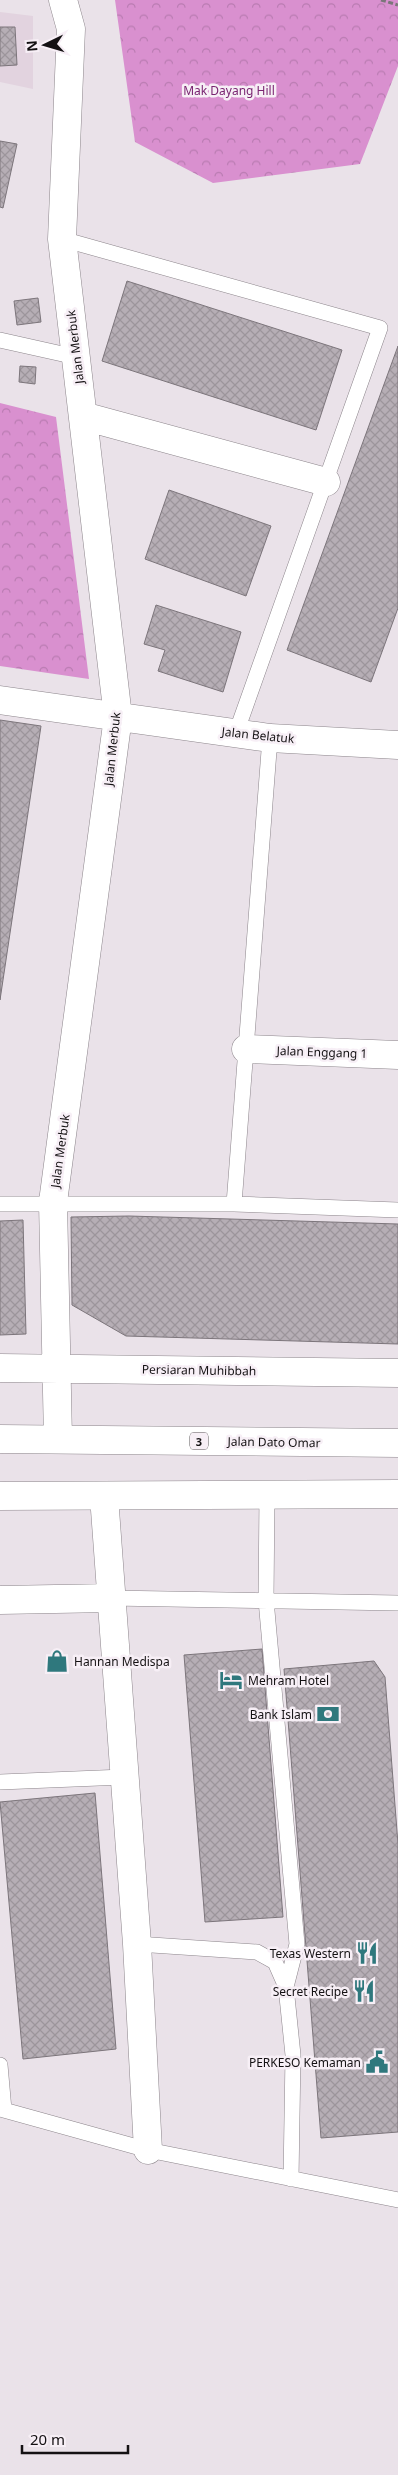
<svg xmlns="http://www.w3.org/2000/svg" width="398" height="2475" font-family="'Noto Sans',sans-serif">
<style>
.built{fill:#e2d3df}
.forest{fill:url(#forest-crowns)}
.building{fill:url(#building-cross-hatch);stroke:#7c757b}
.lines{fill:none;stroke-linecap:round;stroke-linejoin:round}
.lane-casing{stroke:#8c858b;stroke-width:16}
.street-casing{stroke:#8c858b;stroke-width:29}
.highway-casing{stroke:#8c858b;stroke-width:29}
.path{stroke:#7b767a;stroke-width:3;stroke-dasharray:5 2.5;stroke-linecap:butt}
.lane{stroke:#fff;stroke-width:15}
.street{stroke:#fff;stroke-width:28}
.highway{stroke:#fff;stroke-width:28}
.labels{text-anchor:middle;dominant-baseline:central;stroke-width:5;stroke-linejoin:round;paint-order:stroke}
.shield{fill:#f7eff6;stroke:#585457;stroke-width:1}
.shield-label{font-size:11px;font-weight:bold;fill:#141113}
.park-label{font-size:12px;fill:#792471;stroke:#f7eff6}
.street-label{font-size:12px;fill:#141113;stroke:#f7eff6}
.poi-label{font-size:12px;fill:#141113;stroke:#f7eff6;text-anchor:end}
</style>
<defs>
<pattern id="forest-crowns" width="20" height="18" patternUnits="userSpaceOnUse" patternTransform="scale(1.25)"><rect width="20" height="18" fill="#d990cf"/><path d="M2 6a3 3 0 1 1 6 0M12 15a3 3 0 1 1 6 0" fill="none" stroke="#b97bb1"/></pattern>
<pattern id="building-cross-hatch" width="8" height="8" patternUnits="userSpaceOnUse" patternTransform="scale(1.25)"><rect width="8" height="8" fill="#b6aeb5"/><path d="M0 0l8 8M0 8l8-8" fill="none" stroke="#9c959b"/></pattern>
</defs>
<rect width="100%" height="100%" fill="#eae2e9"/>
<path class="built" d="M0,12l33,4v73l-33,-7z"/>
<path class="forest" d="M115,0h283v66l-38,98 -147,19 -78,-41z
M0,403l56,14 33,262 -89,-13z"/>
<path class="building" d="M0,27h15l2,38 -17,1z
M0,141l17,3 -14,64 -3,-1z
M127,281l215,69 -26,80 -214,-69z
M38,298l3,24 -24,3 -3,-24z
M398,346v262l-27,74 -84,-32z
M20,366l16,1 -1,17 -16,-2z
M169,490l102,36 -25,70 -101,-37z
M156,605l85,27 -18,60 -65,-21 7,-21 -21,-6z
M0,720l41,6 -41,274z
M129,1216l269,8v120l-272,-8 -54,-31 -1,-88z
M23,1220l3,114 -26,1v-114z
M262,1649l21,268 -78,5 -21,-267z
M374,1661l11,16 13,167v288l-77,6 -37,-469z
M95,1793l21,256 -93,10 -23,-257z"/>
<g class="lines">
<defs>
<path id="lane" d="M62,239l318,89 -144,405
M0,340l76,17
M0,1204h234l164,6
M234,1204l36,-466
M267,1495l-1,105 31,344 -11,43
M110,1598l288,5
M0,1782l124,-5
M137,1944l120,8 18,10 11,25 7,68 -2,124
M0,2065l4,45
M0,2109l148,41 250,50"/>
<path id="street" d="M83,416l243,66
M0,700l270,38 128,7
M246,1049l152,6
M0,1368l398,5
M58,1439l-5,-237 65,-485 -56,-478 9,-210 -8,-29
M104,1496l33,448 11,206
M0,1600l110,-2"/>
<path id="highway" d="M0,1439l398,4
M0,1496l398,-2"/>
</defs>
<use href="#lane" class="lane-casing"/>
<use href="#street" class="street-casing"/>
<use href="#highway" class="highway-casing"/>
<path class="path" d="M381,0l17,5"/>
<use href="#lane" class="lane"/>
<use href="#street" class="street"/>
<use href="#highway" class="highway"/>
</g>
<defs>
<symbol id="shop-bare" viewBox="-9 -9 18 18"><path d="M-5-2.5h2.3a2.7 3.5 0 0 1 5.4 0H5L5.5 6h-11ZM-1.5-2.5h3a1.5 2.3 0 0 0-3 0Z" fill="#2f787d" stroke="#f7eff6" stroke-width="2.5" paint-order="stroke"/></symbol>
<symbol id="hotel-bare" viewBox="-9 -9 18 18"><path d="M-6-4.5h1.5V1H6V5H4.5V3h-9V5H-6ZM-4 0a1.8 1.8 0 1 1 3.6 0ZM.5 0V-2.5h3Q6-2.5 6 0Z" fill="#2f787d" stroke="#f7eff6" stroke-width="2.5" paint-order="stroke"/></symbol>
<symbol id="bank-bare" viewBox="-9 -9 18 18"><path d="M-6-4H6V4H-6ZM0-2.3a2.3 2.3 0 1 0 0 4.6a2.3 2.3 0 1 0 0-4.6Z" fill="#2f787d" stroke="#f7eff6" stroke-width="2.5" paint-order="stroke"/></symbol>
<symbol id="restaurant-bare" viewBox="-9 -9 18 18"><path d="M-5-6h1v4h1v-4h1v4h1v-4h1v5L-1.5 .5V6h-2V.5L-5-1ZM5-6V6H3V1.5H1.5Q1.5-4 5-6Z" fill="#2f787d" stroke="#f7eff6" stroke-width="2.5" paint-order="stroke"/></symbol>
<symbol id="civic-bare" viewBox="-9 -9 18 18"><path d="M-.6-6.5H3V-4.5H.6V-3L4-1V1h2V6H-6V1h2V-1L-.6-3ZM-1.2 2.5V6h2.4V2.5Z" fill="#2f787d" stroke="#f7eff6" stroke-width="2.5" paint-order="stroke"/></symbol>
</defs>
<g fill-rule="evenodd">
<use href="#shop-bare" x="41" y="1645" width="32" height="32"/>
<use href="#hotel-bare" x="215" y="1664" width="32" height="32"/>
<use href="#bank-bare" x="312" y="1698" width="32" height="32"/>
<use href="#restaurant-bare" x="351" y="1937" width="32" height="32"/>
<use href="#restaurant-bare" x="348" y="1975" width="32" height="32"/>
<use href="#civic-bare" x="361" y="2046" width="32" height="32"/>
</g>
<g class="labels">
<rect class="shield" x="190" y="1432.5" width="18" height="17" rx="4"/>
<g class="shield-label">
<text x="199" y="1441">3</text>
</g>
<g class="park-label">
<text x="229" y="90">Mak Dayang Hill</text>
</g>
<g class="street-label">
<text transform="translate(75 347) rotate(-97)">Jalan Merbuk</text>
<text transform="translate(258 735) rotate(6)">Jalan Belatuk</text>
<text transform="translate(112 749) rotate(-84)">Jalan Merbuk</text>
<text transform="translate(322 1052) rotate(2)">Jalan Enggang 1</text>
<text transform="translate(60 1151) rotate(-82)">Jalan Merbuk</text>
<text transform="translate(199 1370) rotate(1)">Persiaran Muhibbah</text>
<text transform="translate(274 1442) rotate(1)">Jalan Dato Omar</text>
</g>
<g class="poi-label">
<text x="74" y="1661" text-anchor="start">Hannan Medispa</text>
<text x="248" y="1680" text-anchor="start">Mehram Hotel</text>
<text x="312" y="1714">Bank Islam</text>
<text x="351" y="1953">Texas Western</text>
<text x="348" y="1991">Secret Recipe</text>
<text x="361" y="2062">PERKESO Kemaman</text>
</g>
</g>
<g transform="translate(45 45) rotate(265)" stroke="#f7eff6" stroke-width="4" paint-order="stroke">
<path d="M0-4L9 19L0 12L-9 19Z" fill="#141113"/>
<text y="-8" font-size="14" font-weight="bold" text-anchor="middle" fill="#141113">N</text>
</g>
<path d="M22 2445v8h106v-8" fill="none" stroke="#141113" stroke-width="2.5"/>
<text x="30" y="2445" font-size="15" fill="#141113" stroke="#f7eff6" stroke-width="4" paint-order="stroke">20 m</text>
</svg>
